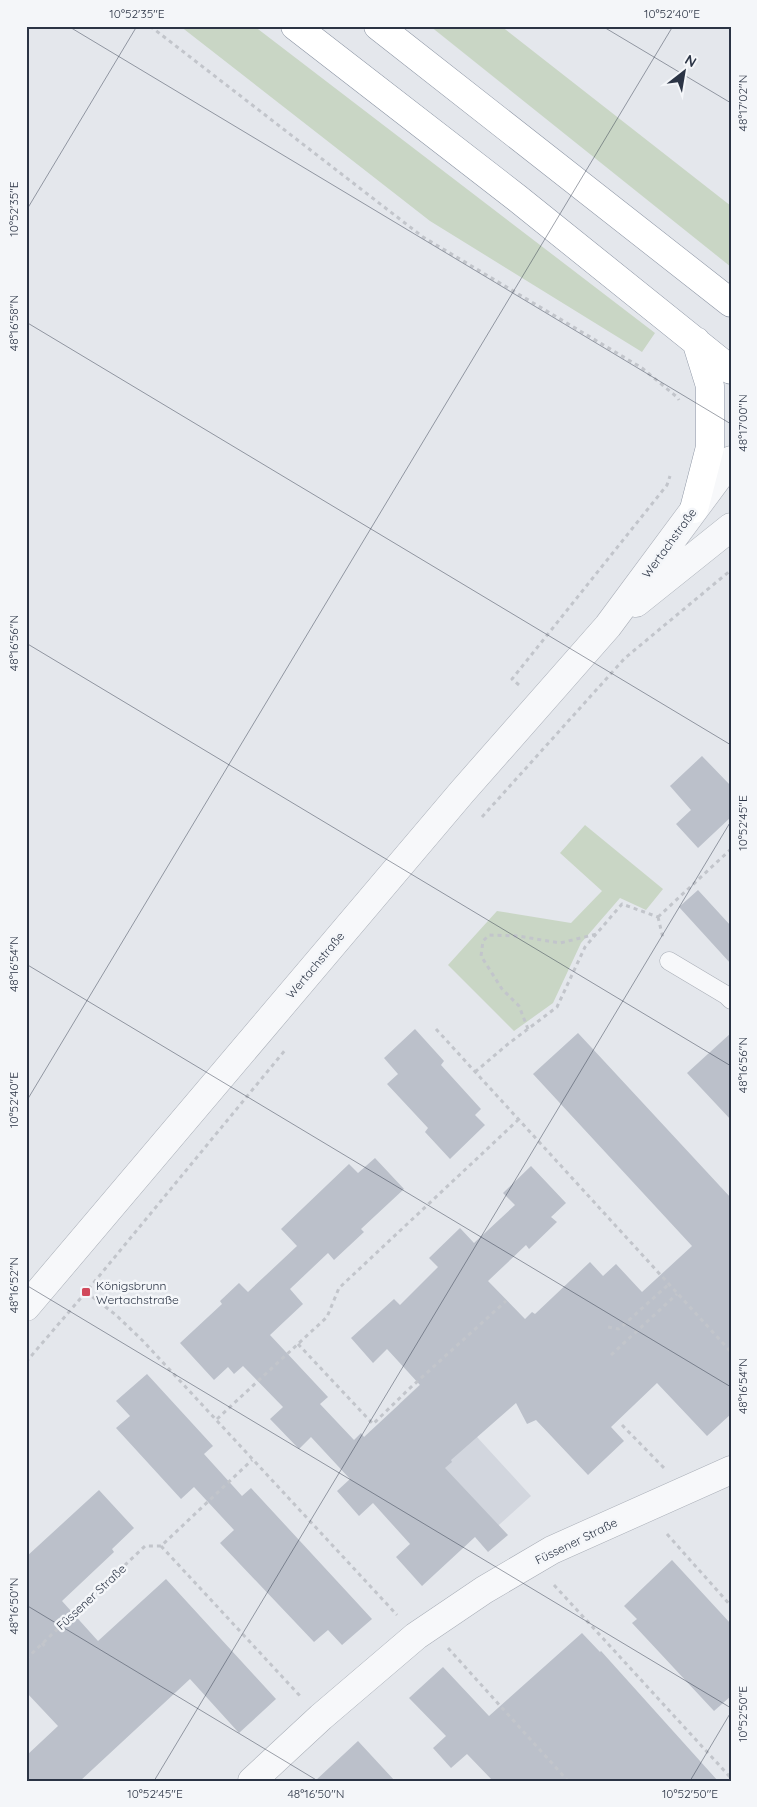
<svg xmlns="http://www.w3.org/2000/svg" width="757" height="1807" font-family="Quicksand,sans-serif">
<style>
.built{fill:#d2d6de}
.green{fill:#c9d6c5}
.building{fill:#bbc0ca}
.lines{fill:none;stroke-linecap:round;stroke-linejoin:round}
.service-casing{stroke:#a9aeb7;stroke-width:19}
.minor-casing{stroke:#a9aeb7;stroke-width:29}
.tertiary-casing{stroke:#a9aeb7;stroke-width:29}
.trunk-casing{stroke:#8b94a3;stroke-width:29}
.path{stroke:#c2c5cb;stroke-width:3;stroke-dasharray:4 4;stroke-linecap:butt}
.service{stroke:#f7f8fa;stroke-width:18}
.minor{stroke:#f7f8fa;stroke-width:28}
.tertiary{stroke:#f7f8fa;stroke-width:28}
.trunk{stroke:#fff;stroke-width:28}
.ticks{fill:none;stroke:#2b3445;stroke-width:1;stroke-opacity:0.45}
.poi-dot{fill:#d1495b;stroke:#f4f6f9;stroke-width:2}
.labels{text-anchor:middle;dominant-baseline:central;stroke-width:5;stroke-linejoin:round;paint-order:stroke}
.street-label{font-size:12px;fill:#2b3445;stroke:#f4f6f9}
.poi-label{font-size:12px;fill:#2b3445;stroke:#f4f6f9;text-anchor:start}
.neatline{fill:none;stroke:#2b3445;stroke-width:2}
.ticks-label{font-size:12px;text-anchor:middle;fill:#2b3445}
</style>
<rect width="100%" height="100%" fill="#e4e7ec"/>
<path class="built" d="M428,1377l49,60 54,59 -51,46 -81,-138z"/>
<path class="green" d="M180,26h74l401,307 -13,19 -212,-131z
M430,26h71l230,180v61z
M585,825l78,64 -17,21 -26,-12 -39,45 -28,60 -39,28 -66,-66 49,-54 74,12 31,-32 -42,-38z"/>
<path class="building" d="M702,756l29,30v31l-33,31 -22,-24 15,-14 -21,-24z
M698,890l33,36v38l-52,-57z
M415,1029l29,32 -3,4 40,44 -6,6 10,10 -35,34 -25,-27 3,-4 -41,-44 11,-10 -14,-16z
M578,1033l153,165v216l-24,22 -50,-53 -46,44 13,14 -36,34 -52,-55 -9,4 -11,-21 -65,57 1,2 -7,6 63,67 -20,17 -13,-15 -53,49 -26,-29 14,-13 -37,-41 -14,13 -22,-25 13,-12 -39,-42 -12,12 -29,-30 13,-12 -40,-41 -9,8 -6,-7 -14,13 -34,-37 42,-39 -2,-3 19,-18 9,9 49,-46 -16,-17 68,-65 9,9 17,-15 29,31 -43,40 3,3 -30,28 -6,-7 -38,36 13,15 -33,31 58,62 -8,7 34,36 7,-7 3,4 56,-52 -33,-36 -14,14 -22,-25 43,-39 6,6 38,-38 -9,-9 31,-30 14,15 41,-38 -12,-12 28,-27 35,37 -15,14 6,5 -28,27 -3,-4 -38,36 37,38 7,-7 3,2 55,-52 13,14 13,-12 26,28 50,-46 -159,-172z
M731,1033v87l-44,-47z
M147,1374l66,72 -9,8 38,42 9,-8 121,131 -30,26 -14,-15 -14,12 -94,-99 14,-13 -40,-43 -13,12 -65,-71 14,-12 -14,-15z
M99,1490l35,38 -22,21 2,3 -52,49 36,40 68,-62 110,120 -37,34 -49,-54 -110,102h-54v-25l32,-30 -32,-34v-135z
M672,1560l59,64v72l-17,15 -82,-88 5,-4 -13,-13z
M582,1633l18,19 1,-1 117,130h-225l-26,-27 -16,14 -18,-20 13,-12 -37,-38 34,-31 46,49z
M358,1741l37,40h-80z"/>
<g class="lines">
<defs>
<path id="service" d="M669,961l57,34 5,5"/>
<path id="minor" d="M252,1781l69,-64 95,-81 68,-46 68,-40 179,-80"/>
<path id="tertiary" d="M636,603l95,-76
M26,1307l436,-515 146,-166 123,-166"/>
<path id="trunk" d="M295,26l222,172 214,172
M378,26l353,277
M694,509l16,-62v-61l-14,-45"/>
</defs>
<use href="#service" class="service-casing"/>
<use href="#minor" class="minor-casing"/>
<use href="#tertiary" class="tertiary-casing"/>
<use href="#trunk" class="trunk-casing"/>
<path class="path" d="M150,26l273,211 219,131 36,30 1,2
M519,685l-7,-6 155,-194 3,-9
M482,817l143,-159 106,-88
M658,917l73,-68
M658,917l5,21
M436,1029l295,323
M528,1029l-9,-23 -17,-17 -21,-33 2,-15 6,-6 29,1 42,7 37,-9
M475,1072l33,-28 49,-37 28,-60 37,-43 36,13
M86,1292l30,23 27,26 254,274
M608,1327l11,2 50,-45
M298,1344l75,80 36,-35 97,-88
M611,1355l66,-61
M26,1362l60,-70 200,-243
M217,1419l110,-102 12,-29 179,-168
M622,1425l43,44
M667,1534l64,72
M161,1546l140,151
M554,1585l177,193
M42,1643l5,6
M448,1648l120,133
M26,1659l119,-113h16l91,-86"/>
<use href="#service" class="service"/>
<use href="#minor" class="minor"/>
<use href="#tertiary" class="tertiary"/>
<use href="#trunk" class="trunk"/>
</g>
<path class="ticks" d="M68,26l663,398M602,26l129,77M26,211l111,-185M26,322l705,423M26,643l705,423M26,964l705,423M26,1102l647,-1076M26,1285l705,423M26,1605l292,176M154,1781l577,-960M690,1781l41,-69"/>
<rect class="poi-dot" x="81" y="1287" width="10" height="10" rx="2.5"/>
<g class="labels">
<g class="street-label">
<text transform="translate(669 543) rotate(-54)">Wertachstraße</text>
<text transform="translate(315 965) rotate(-50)">Wertachstraße</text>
<text transform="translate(576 1541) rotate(-26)">Füssener Straße</text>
<text transform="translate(91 1597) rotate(-43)">Füssener Straße</text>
</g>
<g class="poi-label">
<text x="96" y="1285">Königsbrunn<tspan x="96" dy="14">Wertachstraße</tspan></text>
</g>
</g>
<rect width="757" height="1807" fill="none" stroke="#f4f6f9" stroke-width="55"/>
<g transform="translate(684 72) rotate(31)" stroke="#f4f6f9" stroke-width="4" paint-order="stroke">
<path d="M0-4L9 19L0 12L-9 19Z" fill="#2b3445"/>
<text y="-8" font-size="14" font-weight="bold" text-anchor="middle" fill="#2b3445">N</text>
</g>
<rect x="28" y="28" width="702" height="1752" class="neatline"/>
<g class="ticks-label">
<text x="137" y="18">10°52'35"E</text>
<text x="672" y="18">10°52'40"E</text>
<text transform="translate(743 103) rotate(-90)" y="4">48°17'02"N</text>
<text transform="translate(14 209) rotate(-90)" y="4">10°52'35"E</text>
<text transform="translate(14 323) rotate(-90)" y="4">48°16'58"N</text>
<text transform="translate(743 423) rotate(-90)" y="4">48°17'00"N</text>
<text transform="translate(14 643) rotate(-90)" y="4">48°16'56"N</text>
<text transform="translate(743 823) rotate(-90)" y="4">10°52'45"E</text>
<text transform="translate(14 964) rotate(-90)" y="4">48°16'54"N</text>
<text transform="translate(743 1065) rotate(-90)" y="4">48°16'56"N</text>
<text transform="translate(14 1100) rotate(-90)" y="4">10°52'40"E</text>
<text transform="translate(14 1285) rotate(-90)" y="4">48°16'52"N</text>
<text transform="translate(743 1386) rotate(-90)" y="4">48°16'54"N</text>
<text transform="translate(14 1606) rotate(-90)" y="4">48°16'50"N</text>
<text transform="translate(743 1714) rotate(-90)" y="4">10°52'50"E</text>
<text x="155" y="1798">10°52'45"E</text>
<text x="316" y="1798">48°16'50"N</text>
<text x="690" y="1798">10°52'50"E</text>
</g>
</svg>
